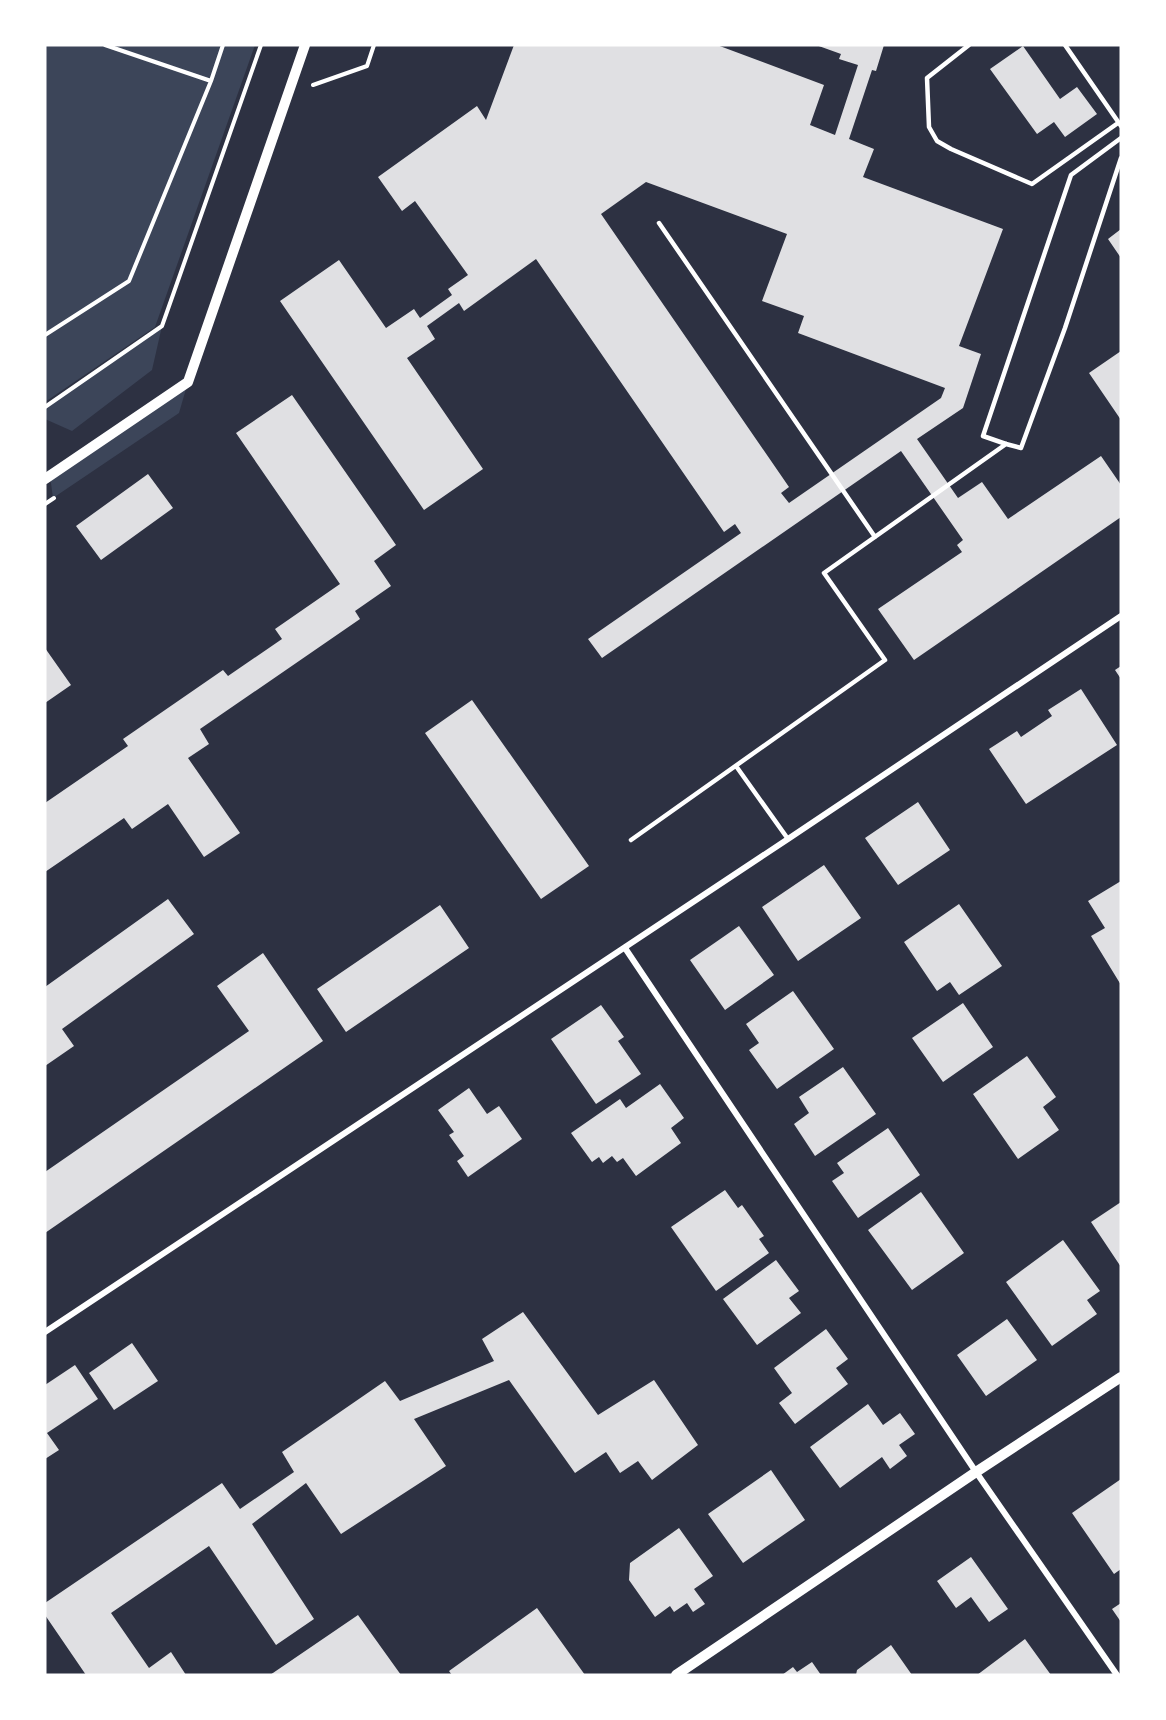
<svg xmlns="http://www.w3.org/2000/svg" width="1166" height="1720" font-family="'Golos Text',sans-serif">
<style>
.green{fill:#3c4559}
.building{fill:#e0e0e3;fill-rule:evenodd}
.lines{fill:none;stroke-linecap:round;stroke-linejoin:round}
.path{stroke:#fff;stroke-width:4}
.service{stroke:#fff;stroke-width:4.5}
.minor{stroke:#fff;stroke-width:6}
.tertiary{stroke:#fff;stroke-width:10}
</style>
<rect width="100%" height="100%" fill="#2d3142"/>
<path class="green" d="M45,45h210l-100,282 -110,75z
M162,326l-10,44 -80,61 -27,-12v-12z
M188,382l-9,31 -126,85 -3,-22z"/>
<path class="building" d="M514,45h203l107,40 -14,40 25,10 23,-70 -19,-6 2,-5 -25,-9h68l-8,26 -4,-1 -23,69 25,10 -11,28 140,52 -44,117 22,8 -18,54 -46,31 41,59 24,-16 26,37 93,-63 20,29v32l-207,143 -36,-51 84,-57 -5,-7 6,-5 -62,-89 -299,207 -14,-19 153,-106 -6,-9 -11,8 -188,-273 -72,52 -5,-8 -32,23 8,13 -28,19 76,111 -59,41 -144,-209 59,-41 47,68 28,-19 6,9 32,-23 -4,-6 20,-14 -53,-74 -13,10 -24,-34 99,-71 9,14zM646,182l141,52 -25,67 42,15 -6,17 147,55 -4,10 -152,105 -8,-10 8,-6 -188,-273z
M1023,46l37,53 17,-12 20,27 -32,23 -11,-15 -17,12 -47,-65z
M1121,229v29l-13,-19z
M1121,351v69l-32,-47z
M292,395l104,150 -22,16 17,25 -36,25 5,8 -160,110 9,15 -21,14 52,75 -36,24 -36,-53 -36,25 -8,-11 -79,54v-69l83,-57 -5,-7 100,-69 5,6 54,-37 -7,-10 65,-45 -104,-151z
M148,474l25,34 -72,52 -25,-34z
M45,648l26,37 -26,18z
M1121,666v13l-6,-9z
M1081,689l36,56 -91,59 -37,-55 28,-18 4,6 31,-21 -4,-6z
M472,700l117,166 -48,33 -116,-166z
M918,802l32,48 -52,35 -33,-47z
M824,865l37,53 -63,43 -36,-54z
M1121,881v104l-30,-49 14,-8 -17,-27z
M168,899l26,35 -132,95 12,17 -29,20v-79z
M959,904l43,62 -43,29 -9,-13 -13,9 -33,-49z
M440,905l29,43 -123,84 -29,-43z
M739,926l35,49 -49,35 -35,-50z
M263,953l60,88 -278,192v-61l204,-141 -32,-45z
M793,991l41,58 -57,40 -28,-39 10,-7 -13,-19z
M963,1003l30,44 -50,35 -31,-44z
M601,1005l23,32 -6,4 23,33 -45,30 -45,-65z
M1027,1056l29,41 -13,10 16,23 -41,29 -45,-65z
M843,1067l33,47 -61,42 -21,-32 15,-11 -10,-16z
M660,1084l24,34 -13,10 10,15 -45,33 -13,-18 -6,4 -5,-6 -9,7 -4,-6 -7,5 -21,-29 49,-34 6,9z
M469,1088l18,26 12,-8 23,33 -54,38 -11,-16 7,-5 -15,-21 5,-3 -16,-22z
M888,1128l32,47 -62,43 -26,-37 12,-8 -7,-10z
M725,1190l13,18 4,-3 22,31 -5,3 10,14 -53,38 -45,-64z
M921,1192l43,61 -52,37 -44,-60z
M1121,1202v65l-30,-45z
M1063,1240l37,51 -13,9 10,14 -45,32 -46,-64z
M776,1260l23,31 -10,7 12,15 -44,32 -34,-46z
M523,1312l75,103 56,-35 44,65 -46,35 -14,-19 -18,12 -14,-21 -31,21 -66,-93 -95,39 32,47 -105,68 -35,-51 -54,41 62,95 -38,26 -67,-99 -98,67 38,55 22,-16 15,23h-100l-41,-60v-12l177,-120 18,26 54,-37 -12,-20 103,-71 15,20 94,-40 -12,-22z
M1007,1319l30,41 -51,36 -29,-41z
M826,1329l22,30 -12,9 12,16 -53,40 -16,-21 13,-10 -18,-25z
M132,1343l26,38 -44,29 -25,-37z
M75,1365l23,34 -51,34 12,17 -14,9v-74z
M868,1404l15,21 17,-12 15,21 -16,11 8,11 -17,13 -8,-12 -42,31 -30,-41z
M771,1470l34,50 -62,43 -35,-49z
M1121,1479v90l-7,5 -42,-61z
M679,1528l34,48 -19,13 11,15 -12,8 -6,-9 -13,9 -4,-6 -15,11 -26,-37 1,-17z
M971,1557l37,52 -19,13 -18,-25 -15,11 -19,-27z
M1121,1603v19l-9,-13z
M537,1608l48,67h-133l-3,-4z
M358,1615l43,60h-131z
M1025,1639l26,36h-74z
M891,1645l21,30h-56l1,-5z
M812,1662l9,13h-39l11,-8 4,5z"/>
<g class="lines">
<path class="path" d="M105,45l106,36
M313,85l54,-19 7,-21
M45,335l84,-54 82,-200 12,-36
M45,407l117,-81 99,-281
M45,504l9,-6"/>
<path class="service" d="M969,45l-42,33 2,49 8,14 14,8 81,35 86,-61
M1065,45l56,81
M1121,138l-50,37 -88,261 23,8 15,4 44,-120 56,-170
M659,223l216,314
M736,766l52,73
M631,840l254,-180 -61,-87 182,-129"/>
<path class="minor" d="M625,948l351,524 141,203
M45,1332l743,-493 333,-223"/>
<path class="tertiary" d="M45,479l143,-97 117,-337
M676,1675l300,-203 145,-95"/>
</g>
<rect width="1166" height="1720" fill="none" stroke="#ffffff" stroke-width="93"/>
</svg>
